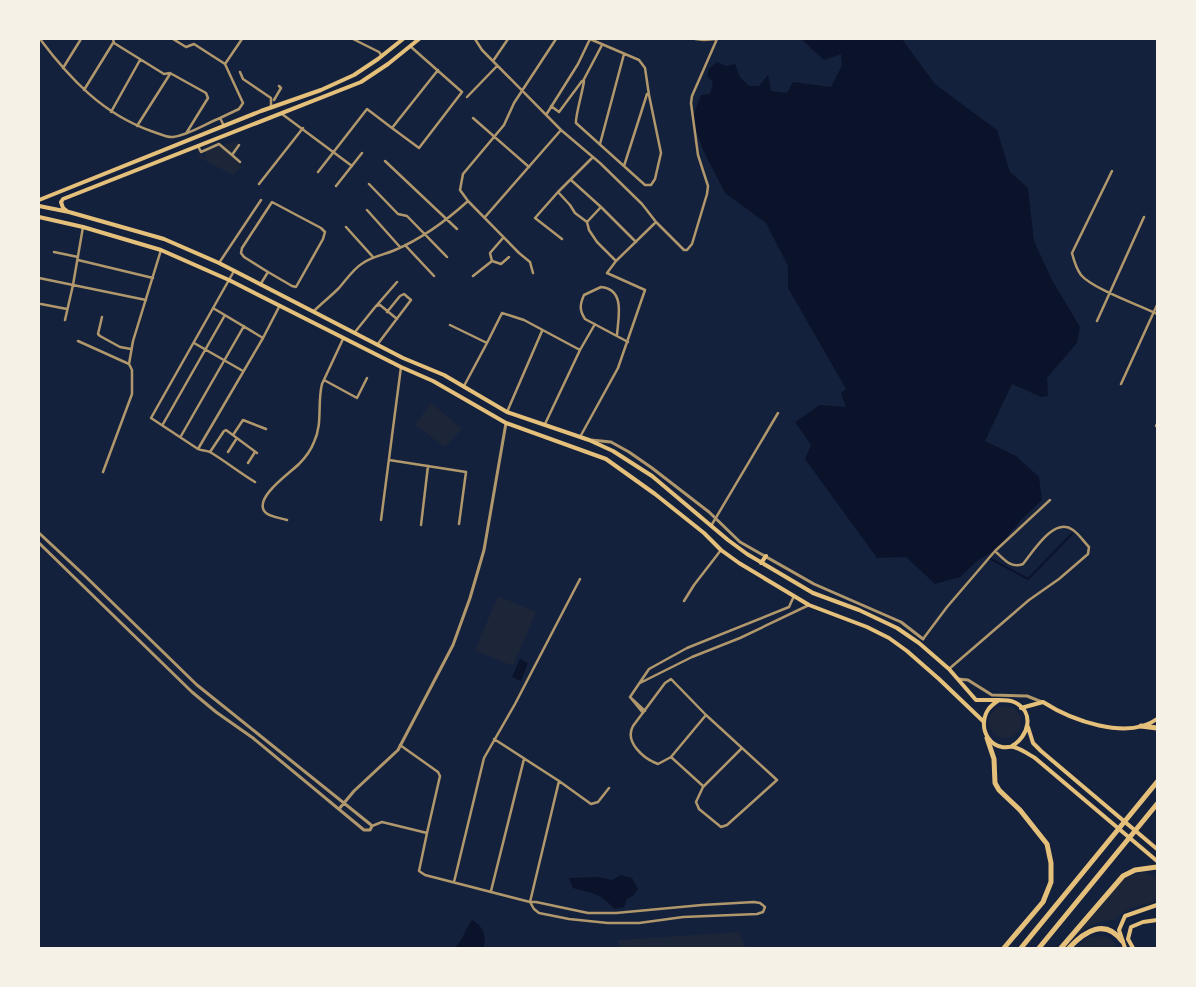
<svg xmlns="http://www.w3.org/2000/svg" width="1196" height="987" font-family="'PT Sans',sans-serif">
<style>
.green{fill:#1d2539}
.water{fill:#0b132b}
.lines{fill:none;stroke-linecap:round;stroke-linejoin:round}
.stream{stroke:#0b132b;stroke-width:2}
.minor{stroke:#b1986c;stroke-width:2.5}
.tertiary{stroke:#b1986c;stroke-width:3}
.secondary{stroke:#e5c07b;stroke-width:4}
.motorway{stroke:#e5c07b;stroke-width:5}
</style>
<rect width="100%" height="100%" fill="#14213d"/>
<path class="green" d="M239,140l-7,18 10,9 -9,8 -37,-19 3,-2 6,4 1,-7z
M431,403l31,26 -17,18 -30,-22z
M498,596l38,16 -23,54 -38,-16z
M989 722a16 16 0 1 1 32 0a16 16 0 1 1-32 0Z
M1143,872l14,6v23c-19,6 -26,3 -42,19 -16,0 -26,6 -39,15l44,-53 8,-5z
M739,932l7,16h-126l-2,-4 1,-4z
M1098,936c10,1 16,3 20,12h-44l15,-11z"/>
<path class="water" d="M801,39h101l33,45 62,46 13,42 18,16 6,53 18,39 28,47 -3,16 -30,35 1,18 -7,1 -29,-13 -27,57 31,15 23,21 3,23 -20,19 -25,30 -20,12 -17,16 -25,7 -29,-27 -29,1 -72,-99 6,-14 -16,-23 25,-17 26,2 -5,-14 5,-4 -58,-101v-22l-22,-43 -41,-30 -21,-41 -12,-33 9,-24 9,-1 3,-12 -6,-6 2,-7 8,-7 9,4 9,-2 5,13 9,9h10l9,-11 3,16 16,2 6,-11 38,5 11,-22 -1,-11 -17,6z
M520,659l8,4 -7,18 -9,-4z
M621,875l11,3 6,11 -5,7 -6,3 -3,8 -9,2c-17,-17 -21,-15 -42,-21l-4,-10 28,-1 15,3z
M472,920c12,7 14,15 12,28h-29c8,-8 10,-19 17,-28z"/>
<g class="lines">
<path class="stream" d="M989,558l39,21 44,-45"/>
<path class="minor" d="M40,39c30,40 63,75 111,92 7,2 16,7 22,6 16,-2 32,-13 47,-19
M113,39l1,4 50,31 6,-1 36,20 2,5 -21,34
M173,39l13,8 8,-3 31,20
M353,39l26,13 3,4
M475,39l7,11 79,80 39,33 42,41 14,18 28,28h3l5,-6 15,-50 1,-8 -10,-31 -7,-52 1,-7 25,-57 -13,1 -9,-1
M493,61l15,-22
M63,68l18,-29
M240,72l3,7 28,19v9
M583,81l19,-36
M84,90l29,-47
M467,97l30,-31
M274,100l7,-12 -2,-2
M551,106l8,6 23,-31h2c-1,9 -9,36 -8,42l69,62h6l4,-6 6,-26 -12,-58 -4,-27 -6,-8 -49,-21
M111,112l29,-52
M282,114l70,52
M546,115l32,-51 12,-25
M473,118l56,49
M137,126l33,-52
M224,126l-4,-8 19,-9 4,-6 -18,-39 17,-25
M392,128l27,20 43,-56 -52,-46
M600,144l24,-90
M198,146l3,6 18,-8 13,11 7,-10
M232,155l8,7
M385,161l72,68
M624,166l23,-72
M1112,171l-40,82c2,8 4,15 9,22 12,14 58,30 76,39
M318,172l49,-63 25,19 46,-58
M571,180l30,27
M259,184l44,-56
M369,184l29,30 9,2 40,41
M336,186l26,-33
M558,192l12,13 5,8 12,9 2,8 8,12 19,19
M367,210l33,37
M485,217l76,-87
M587,222l14,-15 35,35
M346,227l27,30
M562,239l-27,-21 23,-26 35,-35
M405,245l29,31
M54,252l24,5
M78,260l75,18
M492,261l-2,-8 13,-15
M219,263l42,-63
M234,271l-83,147 47,31 65,-111 16,-31
M533,273l-3,-11 -11,-9 -51,-52 -8,-11 3,-16 41,-49 10,-22 42,-64
M473,276l19,-15 9,3 8,-7
M39,278l107,22
M260,285l8,-13 -24,-15 -3,-4 1,-5 30,-46 49,26 4,4 -2,7 -27,48 -4,-1 -24,-14
M41,304l26,5
M377,305l20,-23
M213,308l50,30
M314,311c8,-8 17,-15 25,-23 8,-9 14,-19 24,-25 10,-7 21,-8 32,-13 26,-11 52,-30 73,-49
M102,317l-4,17 2,2 20,11 11,2
M65,320l8,-35 10,-58
M1097,321l47,-104
M450,325l37,18
M355,332l21,-26 4,-1 17,14
M617,335c1,-16 9,-46 -16,-48l-17,8c-4,9 -5,15 1,24l43,23
M78,341l51,23 4,-23 28,-91
M194,343l49,28
M377,345l34,-45 -7,-6 -4,2 -13,16
M324,380l33,18 10,-20
M1121,384l36,-79
M464,386l23,-43 15,-30 22,7 56,30
M507,412l35,-81
M163,424l62,-109
M545,424l35,-74 15,-26
M1156,426l1,-2
M233,435l10,-15 23,9
M181,436l63,-110
M580,437l38,-69 27,-78 -38,-17 9,-12 40,-39
M198,449c4,2 7,1 12,3 15,9 30,21 45,30
M210,452l14,-21 2,-1 31,23
M228,452l9,-14
M389,460l77,12 -7,52
M248,463l7,-11
M103,472l29,-78v-24l-3,-6
M287,520c-6,-2 -18,-3 -22,-8 -12,-14 25,-39 34,-48 6,-6 12,-14 15,-22 9,-19 3,-38 8,-58l21,-45
M381,520l20,-153
M421,525l7,-59
M711,526l67,-113
M684,601l10,-16 27,-35
M923,639l24,-32 48,-56
M949,669l80,-69 30,-21 29,-25 1,-7c-5,-5 -10,-13 -16,-17 -19,-14 -40,22 -50,34 -12,5 -19,-5 -28,-13l55,-51
M640,683l52,-26 48,-19 69,-33
M630,697l19,-28 38,-21 102,-41 5,-11
M630,697l13,16
M631,698l14,13
M706,715l71,65 -50,45 -6,2 -22,-18 -3,-7 7,-15 39,-39
M494,739l65,42 32,23 7,-2 11,-14
M400,745l38,27 2,4 -13,57
M671,757l-13,7c-14,-5 -34,-22 -25,-38l32,-43 6,-4 35,36 -35,42 32,29
M372,826l10,-4 45,11 -8,38 6,4 105,27h6l52,11h28l86,-8 52,-3 6,1 5,4 -2,5 -6,2 -74,3 -44,6h-31l-39,-4 -30,-6 -5,-4 -4,-7 29,-121
M454,882l30,-124 31,-54 65,-125
M491,891l33,-132"/>
<path class="tertiary" d="M591,440l20,2 18,10 23,16 57,44 31,30 74,42 87,38 22,17
M39,533l44,41 114,111 173,139 2,2 -2,4h-6l-111,-92 -37,-26 -24,-20 -153,-149
M958,679l10,1 24,15 35,1 15,6
M339,809l15,-18 44,-41 55,-105 17,-47 14,-48 22,-127"/>
<path class="secondary" d="M39,200l222,-89 60,-21 33,-15 24,-16 25,-20
M39,206l30,6 95,27 55,24 184,95 41,17 63,37 82,28 24,11 39,25 76,64 19,14 66,39 46,17 38,18 22,15 30,26 27,31h23
M67,211l-4,-3 -2,-6 2,-3 298,-117 27,-18 31,-25
M39,217l44,10 78,23 68,30 172,87 32,14 73,42 100,36 49,35 49,39 17,17 18,13 70,42 58,22 22,11 18,13 32,28 45,43
M761,563l5,-7
M1021,708l22,-6c28,18 84,39 114,17
M1028,727l5,16 8,8 116,98
M1012,746c16,-9 24,-34 2,-44 -4,-2 -10,-2 -15,-2 -9,6 -14,11 -15,22 -1,11 6,23 18,25 4,1 8,-1 12,0 7,2 14,7 21,11l122,103
M1125,948l-6,-18 6,-14 32,-11
M1133,948l-5,-9 3,-12 12,-5 14,-2"/>
<path class="motorway" d="M1141,726l16,2
M987,738l7,21 1,24 4,7 21,20 27,34 4,19v19l-8,20 -39,46
M1021,948l136,-166
M1039,948l118,-144
M1061,948l62,-72 12,-6 22,-3
M1069,948c16,-17 36,-30 53,-7"/>
</g>
<rect width="1196" height="987" fill="none" stroke="#f6f1e7" stroke-width="80"/>
</svg>
